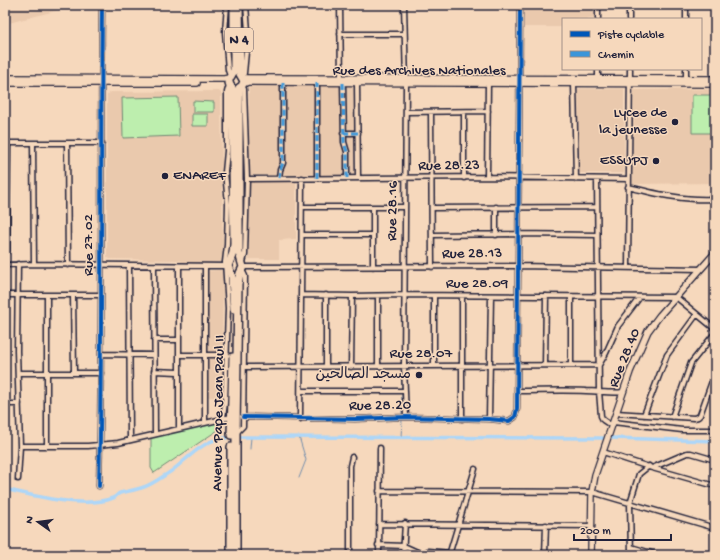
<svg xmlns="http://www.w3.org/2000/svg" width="720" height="560" font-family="'Gochi Hand','Playpen Sans Arabic',sans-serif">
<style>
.built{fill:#eac9ad}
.green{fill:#bdeeae;stroke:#708874}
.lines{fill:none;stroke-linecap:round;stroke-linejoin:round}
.stream{stroke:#758eac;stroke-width:1}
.canal{stroke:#add6f8;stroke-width:3.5}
.street-casing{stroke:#22223b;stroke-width:7}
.secondary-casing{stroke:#22223b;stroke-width:8}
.highway-casing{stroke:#22223b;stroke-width:10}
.street{stroke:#f6d8bc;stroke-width:4}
.secondary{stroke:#f6d8bc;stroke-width:5.5}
.highway{stroke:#f6d8bc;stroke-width:7}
.quiet{stroke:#3b95d9;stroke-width:3;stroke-dasharray:6 3;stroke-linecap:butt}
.cycleway-casing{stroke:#f6d8bc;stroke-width:6}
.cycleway{stroke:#0057b8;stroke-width:4}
.poi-dot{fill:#22223b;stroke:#f6d8bc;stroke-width:1.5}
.labels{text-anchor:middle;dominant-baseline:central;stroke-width:3;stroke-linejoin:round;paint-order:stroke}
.shield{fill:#f6d8bc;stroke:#625962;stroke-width:1}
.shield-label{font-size:14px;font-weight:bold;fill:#22223b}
.street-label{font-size:15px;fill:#22223b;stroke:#f6d8bc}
.poi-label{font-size:15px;fill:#22223b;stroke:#f6d8bc;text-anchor:end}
</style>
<rect width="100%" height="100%" fill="#f6d8bc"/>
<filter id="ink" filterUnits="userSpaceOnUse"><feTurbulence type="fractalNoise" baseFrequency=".025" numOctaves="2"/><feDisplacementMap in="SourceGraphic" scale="8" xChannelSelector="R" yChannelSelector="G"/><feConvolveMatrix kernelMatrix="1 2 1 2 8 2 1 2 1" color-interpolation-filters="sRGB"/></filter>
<g filter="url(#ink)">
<path class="built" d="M5,5h73l-73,19z
M524,5h70v14h-31v8h-39z
M249,84h106l1,92 -107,-1z
M578,89h46v84h-45z
M715,89v94l-83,1 2,-94z
M219,91l2,2 2,166 -2,4h-37l-6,-3 -68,-1 -3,-2v-162l4,-3z
M249,181h47v58l-17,1v19h-30z
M223,270l-1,128 -16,-1v-126z"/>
<path class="green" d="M692,95h23v38h-23z
M178,97l1,39 -56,2 -1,-40z
M193,101l21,1v10h-21z
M192,114h16v12h-16z
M219,421l5,5 -70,47 -3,-5v-30z"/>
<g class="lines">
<path class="stream" d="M403,254v10
M403,288v-19
M402,388v-16
M402,415v-21
M299,437l7,23 -7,18
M401,437l1,-17
M250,449l1,-12"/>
<path class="canal" d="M241,437l362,1
M612,438l103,3
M5,489c29,7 80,20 108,9 3,-1 4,-4 7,-5 8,-2 16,-3 24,-6 9,-3 18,-10 26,-15 17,-12 34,-34 56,-34"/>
<defs>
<path id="street" d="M227,5l-2,27 3,38 2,6
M340,5l1,74
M404,5l2,78 -2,283 2,51
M598,5v14
M629,5v14
M686,19v-14
M340,34h64
M598,69v10
M243,76l1,-3 4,-42 -2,-26
M686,79v-10
M343,83l1,59 3,10v26
M357,83l1,95
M574,83l2,96
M242,86l2,3 3,90 -2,76 -2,7
M406,112l82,-1
M431,112l1,155
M464,112v66
M343,133h15
M5,143h97
M33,143l1,121
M67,143l1,122
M487,177l1,-94
M279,178l1,-8 3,-7v-80
M317,178v-95
M247,179l240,-2 141,2
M597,179l2,212 2,25 2,4 9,6
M628,187c29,7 57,14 87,12
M302,207h103
M433,208l164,-1
M302,235h71
M433,235l85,-1 79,1
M496,235v-28
M7,251l1,-108
M5,265l29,-1 193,2
M129,266l1,174
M154,266l1,168
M243,267l275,-1 183,3
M373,267v-60
M628,267l2,-198
M5,295h96
M73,295l1,78
M301,295l51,1 52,-1 272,2 39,32
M326,295v72
M378,296v70
M154,340h25
M102,354l52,1
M179,355h49
M545,365l1,-69
M571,365v-68
M434,366v-70
M244,367l355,-2 7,-12 12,-27 22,-29
M351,367l1,-71
M154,371l24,1
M18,373h83
M301,391h104
M517,391c23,0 46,-1 69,0 13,0 25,3 37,1
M5,404h14
M616,413l78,5 4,-1 2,-2 15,-42
M644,415l23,-60 30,-41
M243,417l112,2 51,-2 83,2 20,2 6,-4 2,-8 3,-404
M672,417l19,-54 24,-30
M223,418l2,-15 3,-95 -3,-46 2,-17 1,-41 -3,-32 2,-21v-59l2,-7
M300,419l2,-241
M462,419v-123
M489,419l2,-123
M205,422v-156
M613,422l69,8h33
M179,429v-162
M236,433l7,-7 2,-150 -3,-6
M20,446h68l30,-3 113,-26
M47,446v-151
M603,452l49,16 35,-15h4l24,7
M652,468l63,18
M18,479l2,-33 -3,-95 1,-87
M99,486c4,-161 1,-321 3,-481
M379,491l213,1 123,36
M379,524l213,2
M378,545l26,1 20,9
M631,547l27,8
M428,551l22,2
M350,555v-89l2,-9
M379,555l1,-107
M403,555l2,-32
M449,555l26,-86
M545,555l1,-30
M631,555l-1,-52 9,-29 10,-8"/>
<path id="secondary" d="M5,78l219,1 5,-1
M244,78l471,1
M5,83h192
M243,84l5,-2 467,2
M591,555l1,-63 3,-17 35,-103 18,-41 12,-16 55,-62"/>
<path id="highway" d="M234,309l-2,-32 -4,-11 5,-13 1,-9 -2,-156c-7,-8 0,-11 2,-18v-65
M231,435l2,-78
M231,555v-108
M236,555v-122l2,-149 2,-11 3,-6 -4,-14v-165l3,-2 2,-5 -4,-7v-4l-1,-65"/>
</defs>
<use href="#street" class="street-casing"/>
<use href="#secondary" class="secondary-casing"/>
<use href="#highway" class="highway-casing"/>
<use href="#street" class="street"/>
<use href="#secondary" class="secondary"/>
<use href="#highway" class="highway"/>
<path class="quiet" d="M343,83l1,59 3,10v26
M343,133h15
M279,178l1,-8 3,-7v-80
M317,178v-95"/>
<defs>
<path id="cycleway" d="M243,417l112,2 51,-2 83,2 20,2 6,-4 2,-8 3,-404
M99,486c4,-161 1,-321 3,-481"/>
</defs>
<use href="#cycleway" class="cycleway-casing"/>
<use href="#cycleway" class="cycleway"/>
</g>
</g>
<g class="poi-dot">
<circle cx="675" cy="122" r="4"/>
<circle cx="656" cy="161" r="4"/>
<circle cx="165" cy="176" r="4"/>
<circle cx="419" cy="375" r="4"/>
</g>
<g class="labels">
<rect class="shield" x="225" y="28" width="28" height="24" rx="3"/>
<g class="shield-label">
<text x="239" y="40">N 4</text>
</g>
<g class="street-label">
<text x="419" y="71">Rue des Archives Nationales</text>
<text transform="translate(449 166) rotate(-1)">Rue 28.23</text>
<text transform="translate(393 211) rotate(-89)">Rue 28.16</text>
<text transform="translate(89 245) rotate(-90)">Rue 27.02</text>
<text transform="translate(472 254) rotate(-1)">Rue 28.13</text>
<text x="477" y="284">Rue 28.09</text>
<text x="421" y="354">Rue 28.07</text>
<text transform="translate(625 358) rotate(-68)">Rue 28.40</text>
<text transform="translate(380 406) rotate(-1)">Rue 28.20</text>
<text transform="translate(219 413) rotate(-89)">Avenue Pape Jean Paul II</text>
</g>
<g class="poi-label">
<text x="667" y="113">Lycee de<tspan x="667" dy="17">la jeunesse</tspan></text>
<text x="648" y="161">ESSUPJ</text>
<text x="173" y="176" text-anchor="start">ENAREF</text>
<text x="411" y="375">مسجد الصالحين</text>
</g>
</g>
<rect width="720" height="560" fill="none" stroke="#f6d8bc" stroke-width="20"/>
<rect x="10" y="10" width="700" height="540" fill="none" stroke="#22223b" stroke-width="1.5" filter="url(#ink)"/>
<rect x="562" y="18" width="140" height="52" fill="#f6d8bc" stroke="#a18f88"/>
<rect x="570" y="31" width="20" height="6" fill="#0057b8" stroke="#a18f88"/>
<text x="598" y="38" font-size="12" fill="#22223b">Piste cyclable</text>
<rect x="570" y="51" width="20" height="6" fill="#3b95d9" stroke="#a18f88"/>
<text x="598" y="58" font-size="12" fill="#22223b">Chemin</text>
<g transform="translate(38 522) rotate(284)" stroke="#f6d8bc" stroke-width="3" paint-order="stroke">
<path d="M0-3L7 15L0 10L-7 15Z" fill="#22223b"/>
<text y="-6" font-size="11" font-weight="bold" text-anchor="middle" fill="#22223b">N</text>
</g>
<path d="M574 534v6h97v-6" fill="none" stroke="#22223b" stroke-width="2"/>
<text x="580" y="534" font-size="12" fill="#22223b" stroke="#f6d8bc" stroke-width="3" paint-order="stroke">200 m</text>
</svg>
